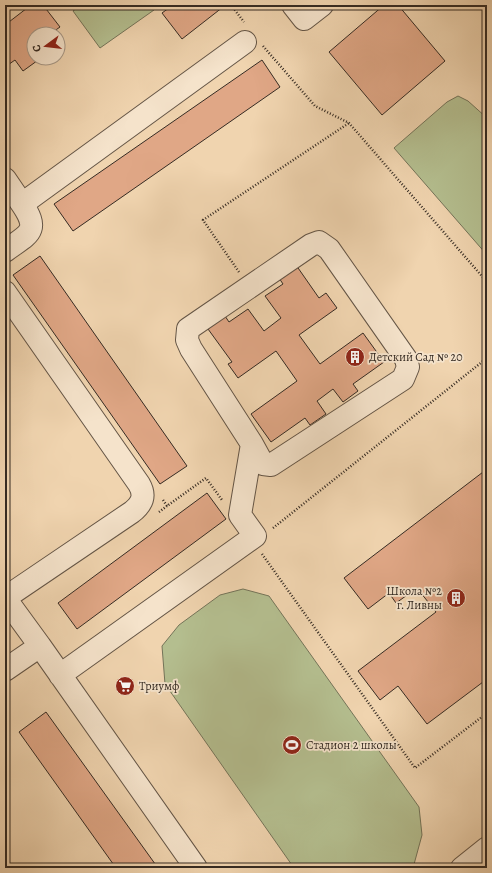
<svg xmlns="http://www.w3.org/2000/svg" width="492" height="873" font-family="Alegreya,serif">
<style>
.green{fill:#b4be8f;stroke:#747459}
.building{fill:#e0a786;stroke:#352b23}
.lines{fill:none;stroke-linecap:round;stroke-linejoin:round}
.minor-casing{stroke:#645546;stroke-width:24}
.path{stroke:#352b23;stroke-width:2.5;stroke-dasharray:1 2;stroke-linecap:butt}
.minor{stroke:#f5e3cb;stroke-width:22}
.labels{text-anchor:middle;dominant-baseline:central;stroke-width:3.5;stroke-linejoin:round;paint-order:stroke}
.poi-label{font-size:12px;fill:#352b23;stroke:#f5e3cb;text-anchor:start}
</style>
<rect width="100%" height="100%" fill="#f0d4af"/>
<filter id="stains"><feTurbulence type="fractalNoise" baseFrequency=".005" numOctaves="4"/><feColorMatrix values="0 0 0 0 .2 0 0 0 0 .09 0 0 0 0 .02 0 0 0 .5 -.17"/></filter>
<radialGradient id="worn" r=".72"><stop offset=".6" stop-color="#630" stop-opacity="0"/><stop offset="1" stop-color="#630" stop-opacity=".3"/></radialGradient>
<path class="green" d="M81,5h69l4,5 -54,38 -27,-37z
M458,96l10,5 19,17v137l-93,-107 53,-46z
M243,589l26,7 150,211 3,28 -9,33h-119l-129,-184 -3,-38 17,-21 41,-30z"/>
<path class="building" d="M31,5h12l17,22 -10,7h-16v24h7l-18,13 -8,-11 -10,7v-42z
M173,5h48l2,2 -41,32 -20,-26z
M384,5h14l47,56 -63,54 -53,-63z
M262,60l18,27 -207,144 -19,-27z
M40,256l147,210 -27,18 -147,-209z
M296,265l23,33 7,-5 11,15 -38,27 21,29 43,-31 21,29 -31,22 5,7 -15,11 -10,-13 -16,12 9,13 -16,11 -5,-7 -34,24 -20,-28 46,-33 -21,-30 -38,27 -10,-14 4,-2 -24,-33 17,-13 4,6 19,-13 16,22 17,-13 -16,-22 18,-12 -4,-6z
M487,469v210l-60,45 -29,-38 -18,14 -22,-29 78,-59 -19,-24 -21,15 -7,-10 -21,16 -24,-31z
M207,493l19,26 -149,110 -19,-26z
M46,712l112,156h-42l-97,-136z"/>
<g class="lines">
<defs>
<path id="minor" d="M293,5l11,14 18,-14
M5,179l17,25 223,-162
M5,251c23,-17 36,-19 17,-47
M5,292l134,192c7,12 3,20 -7,28l-127,86
M5,598l35,48
M5,670l35,-24 156,222
M60,675l195,-139 -15,-21 12,-71 -61,-95 -4,-9 1,-11 123,-84 8,-3 10,7 77,110 2,8 -5,12 -132,86 -8,-1 -11,-20
M462,868l25,-20"/>
</defs>
<use href="#minor" class="minor-casing"/>
<path class="path" d="M231,5l13,17
M263,46l52,60 34,17 138,159
M239,272l-36,-52 146,-97
M163,500l4,6 39,-28 16,22
M159,512l8,-6
M273,528l214,-170
M262,554l153,214 72,-55"/>
<use href="#minor" class="minor"/>
</g>
<defs>
<symbol id="building-disc" viewBox="-11 -11 22 22"><circle r="9.5" fill="#8f2418" stroke="#f5e3cb"/><path d="M-4-6H4V6H1V3H-1V6H-4ZM-2.5-4.3h1.7v1.8h-1.7ZM.8-4.3h1.7v1.8H.8ZM-2.5-1h1.7V.8h-1.7ZM.8-1h1.7V.8H.8Z" fill="#fff"/></symbol>
<symbol id="supermarket-disc" viewBox="-11 -11 22 22"><circle r="9.5" fill="#8f2418" stroke="#f5e3cb"/><path d="M-6-5.5h2.5l.6 2H6L4.5 2H-2.5L-4.4-4H-6ZM-1.5 3.2a1.3 1.3 0 1 0 .1 0ZM3 3.2a1.3 1.3 0 1 0 .1 0Z" fill="#fff"/></symbol>
<symbol id="stadium-disc" viewBox="-11 -11 22 22"><circle r="9.5" fill="#8f2418" stroke="#f5e3cb"/><path d="M0-5a6.5 5 0 1 0 0 10a6.5 5 0 1 0 0-10ZM-3.5-1.8h7v3.6h-7Z" fill="#fff"/></symbol>
</defs>
<g fill-rule="evenodd">
<use href="#building-disc" x="344" y="346" width="22" height="22"/>
<use href="#building-disc" x="445" y="587" width="22" height="22"/>
<use href="#supermarket-disc" x="114" y="675" width="22" height="22"/>
<use href="#stadium-disc" x="281" y="734" width="22" height="22"/>
</g>
<g class="labels">
<g class="poi-label">
<text x="369" y="357">Детский Сад № 20</text>
<text x="442" y="591" text-anchor="end">Школа №2<tspan x="442" dy="14">г. Ливны</tspan></text>
<text x="139" y="686">Триумф</text>
<text x="306" y="745">Стадион 2 школы</text>
</g>
</g>
<rect width="492" height="873" fill="none" stroke="#f0d4af" stroke-width="20"/>
<rect x="6" y="6" width="480" height="861" fill="none" stroke="#352b23" stroke-width="2"/>
<rect x="10" y="10" width="472" height="853" fill="none" stroke="#352b23"/>
<g transform="translate(46 46) rotate(255)"><circle r="19" fill="#f5e3cb" stroke="#a89988"/>
<path d="M0-3L7 15L0 10L-7 15Z" fill="#8f2418"/>
<text y="-6" font-size="11" font-weight="bold" text-anchor="middle" fill="#352b23">С</text>
</g>
<rect width="100%" height="100%" filter="url(#stains)"/>
<rect width="100%" height="100%" fill="url(#worn)"/>
</svg>
